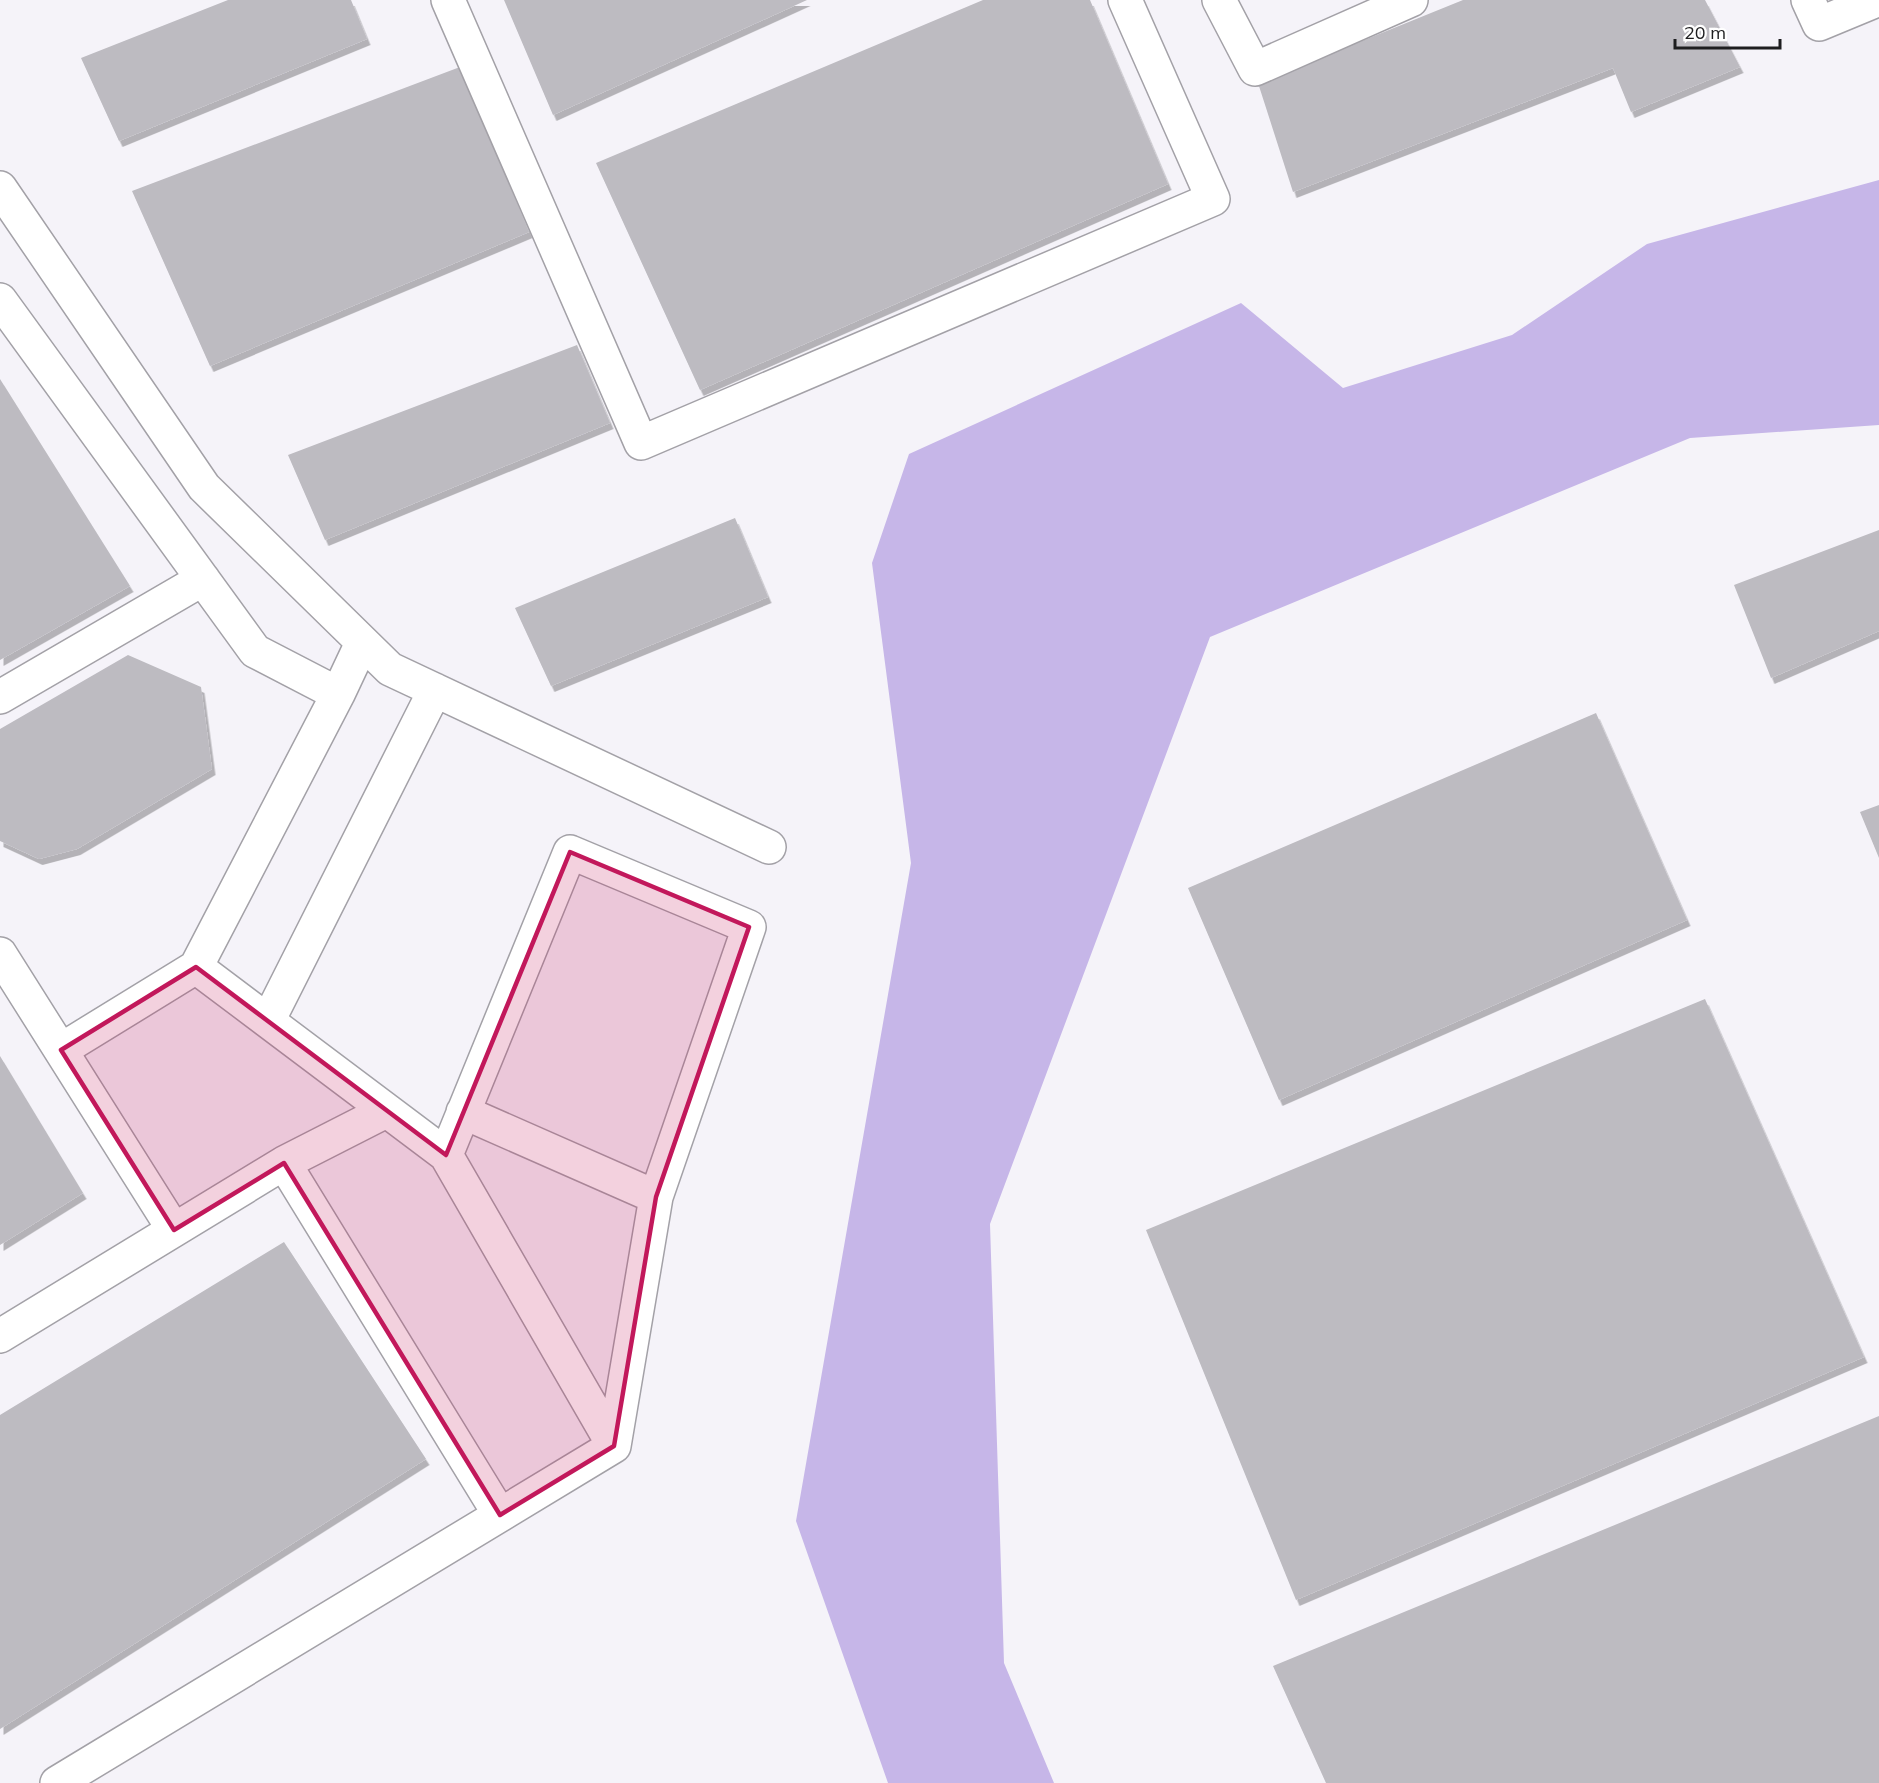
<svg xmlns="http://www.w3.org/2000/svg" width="1879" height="1783" font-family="Mulish,sans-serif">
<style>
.water{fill:#c6b6e8}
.building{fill:#bdbbc1;filter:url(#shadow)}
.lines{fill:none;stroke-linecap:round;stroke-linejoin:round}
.minor-casing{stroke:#a3a1a7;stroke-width:36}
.minor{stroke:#fff;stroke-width:33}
.marked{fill:#c2185b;fill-opacity:0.2;stroke:#c2185b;stroke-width:4.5;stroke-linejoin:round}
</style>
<defs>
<filter id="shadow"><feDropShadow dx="3.5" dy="6" stdDeviation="0" flood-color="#0004"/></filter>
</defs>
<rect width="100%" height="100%" fill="#f5f3f9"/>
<path class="water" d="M1879,180v245l-189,13 -480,199 -220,587 14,439 50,120h-166l-92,-262 115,-658 -39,-300 37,-109 332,-151 102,85 169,-53 135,-91z"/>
<path class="building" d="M228,0h123l16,39 -248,102 -38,-83z
M504,0h303l-254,115z
M983,0h107l78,184 -468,206 -104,-227z
M1463,0h242l35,67 -109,45 -18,-44 -320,124 -35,-109z
M460,67l69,165 -319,134 -78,-175z
M577,345l33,78 -285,117 -37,-85z
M0,379l130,207 -130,74z
M735,518l33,79 -217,89 -36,-78z
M1879,530v101l-108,47 -37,-93z
M128,655l73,32 11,82 -135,80 -38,10 -39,-18v-112z
M1596,713l91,207 -408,180 -91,-212z
M1879,805v53l-19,-46z
M1705,999l159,358 -568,243 -150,-370z
M0,1056l83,137 -83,52z
M284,1242l142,217 -426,270v-314z
M1879,1416v367h-553l-53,-117z"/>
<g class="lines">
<defs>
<path id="minor" d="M448,0l193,443 572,-244 -88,-199
M1219,0l36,69 156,-69
M1808,0l11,24 58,-24
M0,188l204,299 186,182 379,178
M0,300l255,351 83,43 -142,273 250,188 124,-303 179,75 -93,270 -42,249 -557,337
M338,694l24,-51
M0,697l203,-118
M0,954l174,276
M268,1021l167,-331
M61,1050l135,-83
M463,1112l193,85
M446,1155l168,291
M284,1163l102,-52
M0,1336l284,-173 216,352"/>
</defs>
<use href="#minor" class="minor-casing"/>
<use href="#minor" class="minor"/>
</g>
<path class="marked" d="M570,852l179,75 -93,270 -42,249 -114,69 -216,-352 -110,67 -113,-180 135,-83 250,188z"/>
<path d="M1675 39v9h105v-9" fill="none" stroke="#1e1e20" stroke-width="3"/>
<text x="1684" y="39" font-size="18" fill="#1e1e20" stroke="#ffffff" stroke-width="4.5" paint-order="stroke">20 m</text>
</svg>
